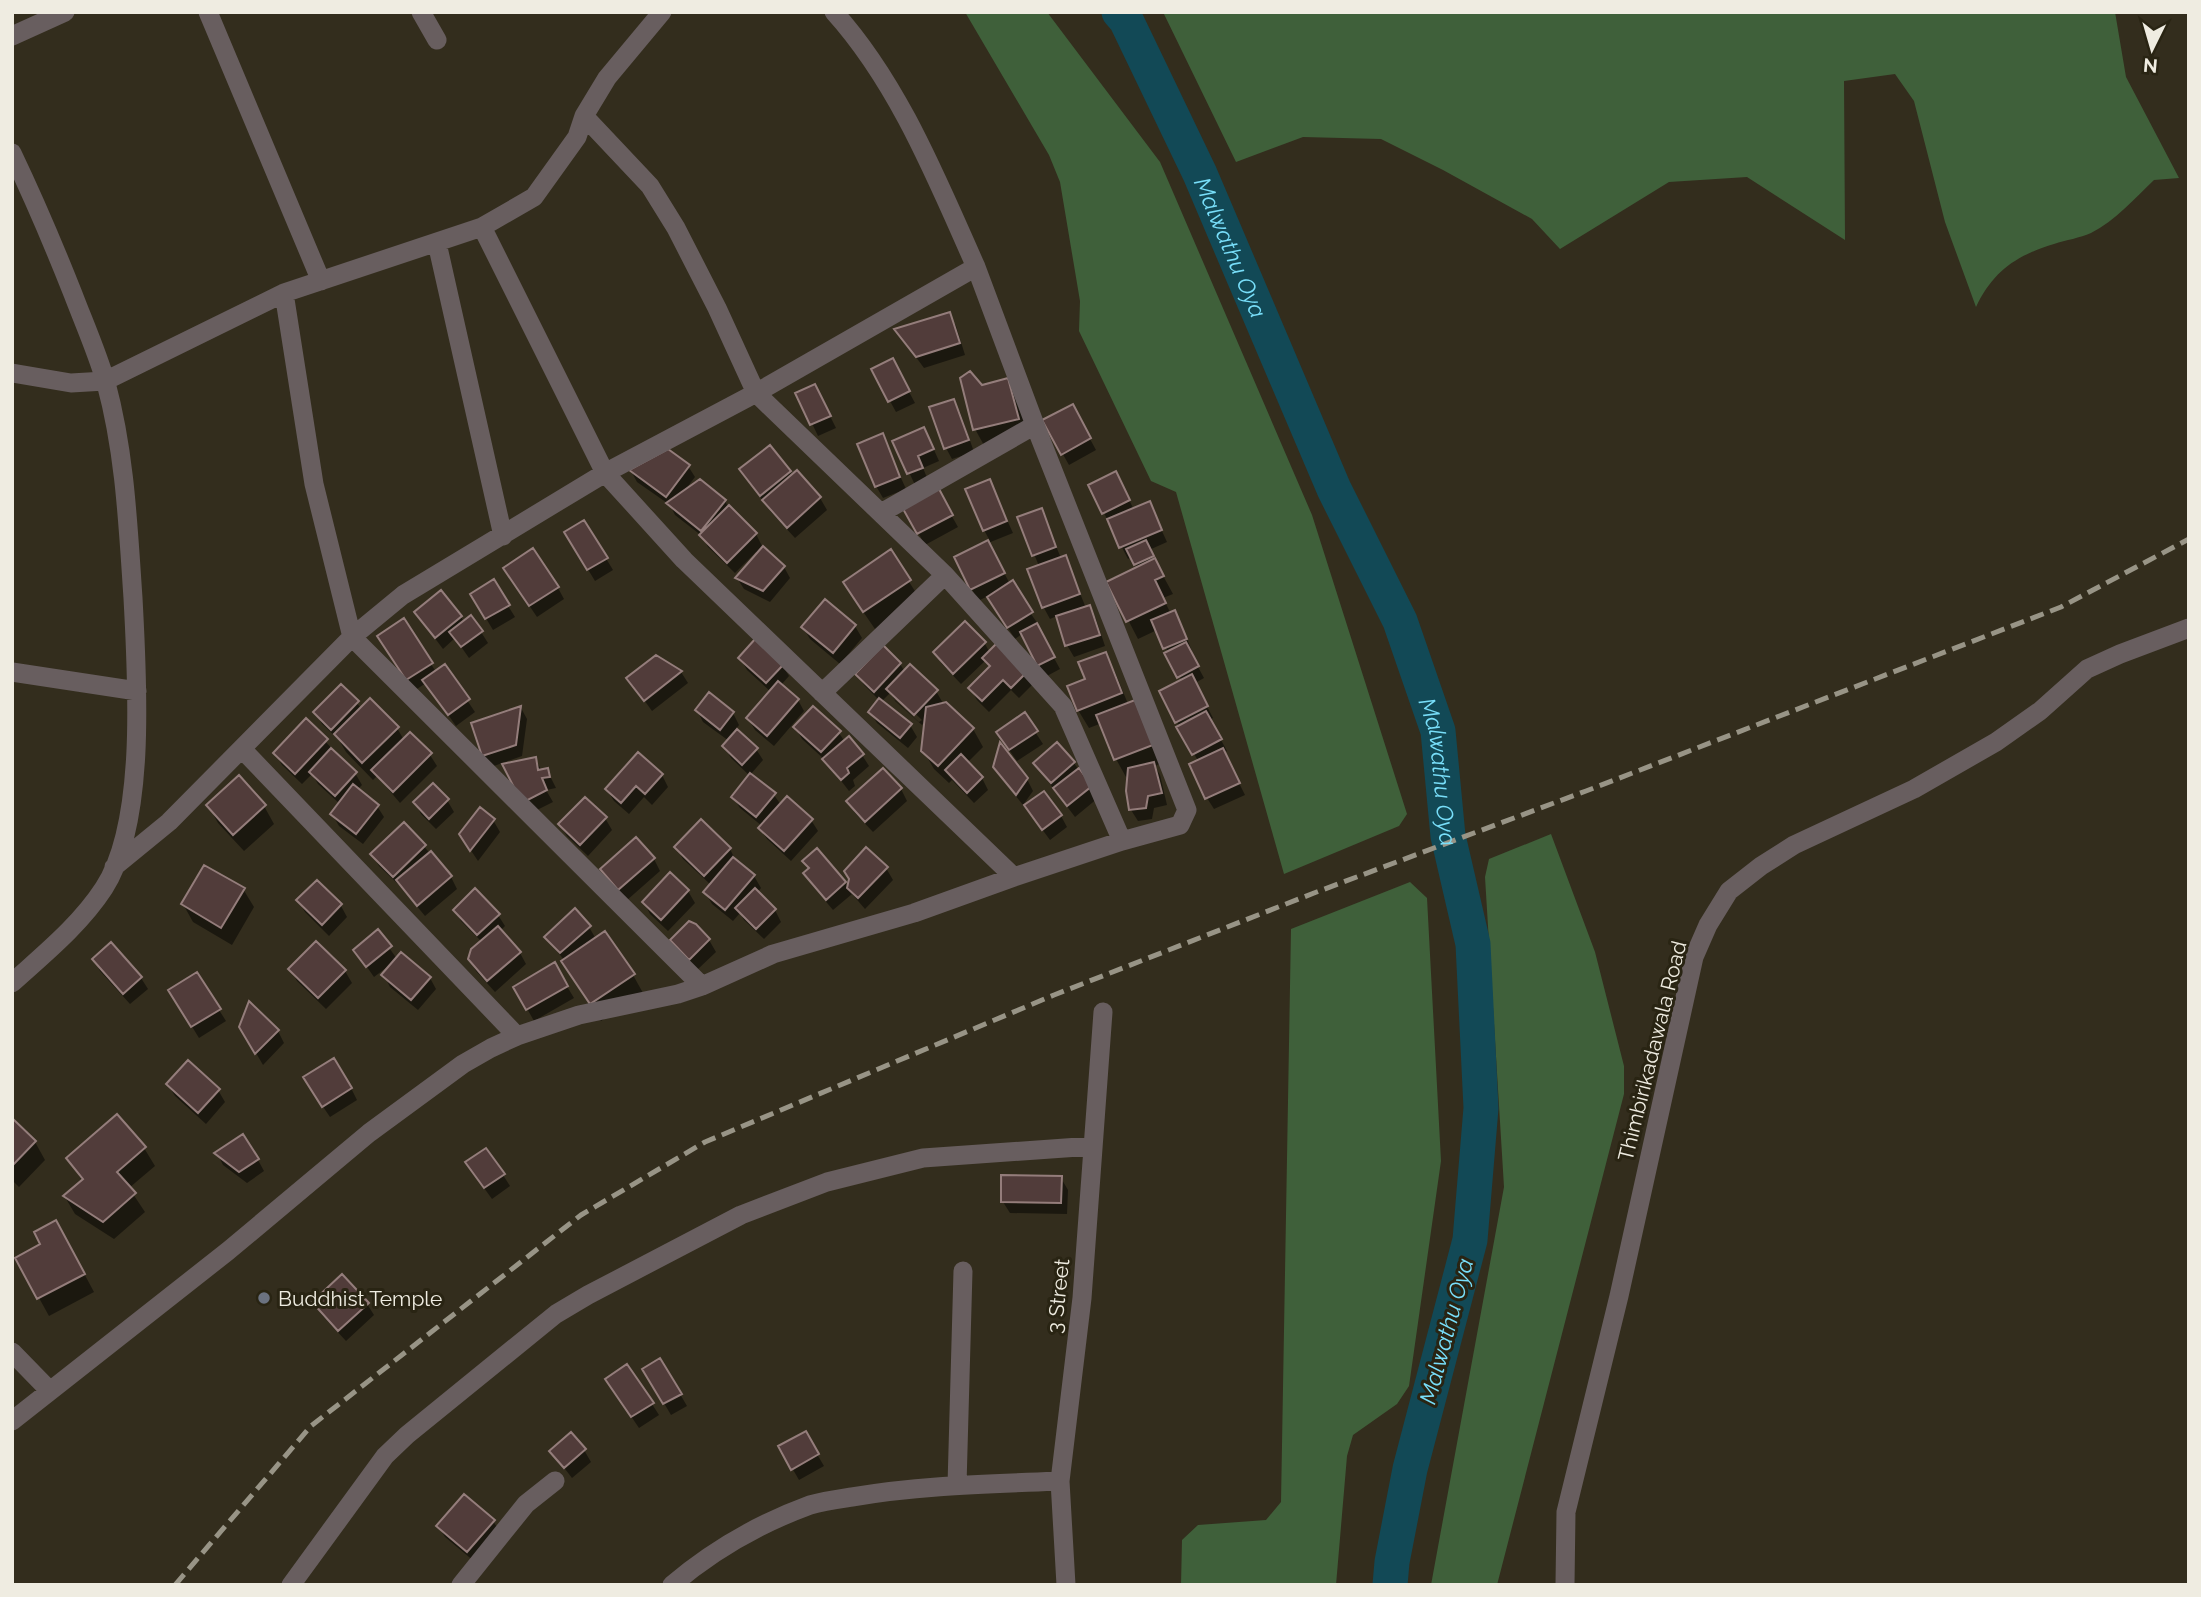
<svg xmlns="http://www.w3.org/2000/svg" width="2201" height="1597" font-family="Raleway,sans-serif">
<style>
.green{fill:#3f603a}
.shadow{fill:#0007;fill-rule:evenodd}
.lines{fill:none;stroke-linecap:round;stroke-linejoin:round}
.river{stroke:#124956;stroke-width:35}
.building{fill:#513c3a;stroke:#947d7b;stroke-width:2}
.street{stroke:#685e5f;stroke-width:19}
.rail{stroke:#989486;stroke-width:5;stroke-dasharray:14 7;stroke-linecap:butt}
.worship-dot{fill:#6b7280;stroke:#292413;stroke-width:2.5}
.labels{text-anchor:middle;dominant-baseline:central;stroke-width:6;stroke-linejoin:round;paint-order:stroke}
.street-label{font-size:21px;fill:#efece1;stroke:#292413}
.poi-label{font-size:21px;fill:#efece1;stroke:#292413;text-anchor:start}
.water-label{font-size:23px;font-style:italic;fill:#78def9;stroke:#292413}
</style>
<rect width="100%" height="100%" fill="#332d1d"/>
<path class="green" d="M965,12h82l113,150 152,353 95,299 -8,12 -115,48 -108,-382 -25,-11 -72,-150 1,-30 -20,-119 -11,-27z
M1163,12h952l11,65 53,101 -25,2c-19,18 -39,41 -63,53 -11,5 -25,7 -37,11 -37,11 -61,27 -78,63l-31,-85 -31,-121 -19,-27 -51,7 1,159 -98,-63 -78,5 -109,67 -28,-30 -89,-49 -62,-31 -78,-2 -67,25z
M1551,834l44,118 29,114v28l-127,491h-66l73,-398 -19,-310 4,-18z
M1410,882l17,16 14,263 -32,225 -12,18 -44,31 -6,21 -11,129h-155l1,-45 16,-15 68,-5 15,-18 10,-573z"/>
<path class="shadow" d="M949,314l7,12 9,29 -41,13 -28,-38z
M892,360l23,43 -19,9 -23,-42z
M1008,381l10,17 10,39 -43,10 -10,-18 6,-42z
M798,394l23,4 15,30 -18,8z
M953,401l7,11 14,40 -22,7 -6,-11z
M1072,406l24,44 -27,15 -25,-44z
M882,436l24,53 -23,9 -7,-12z
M930,441l9,20 -16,7 5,12 -13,5 -20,-43z
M688,466l7,11 -10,13 40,11 4,8 27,25 6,12 -1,1 23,20 6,11 -20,24 -26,-13 -7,-11 21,-24 -2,-2 -21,21 -27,-26 -6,-11 -27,-21 -5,-10 -33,-23 -6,-11z
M741,470l49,2 2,4 5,-4 23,26 7,12 -32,28 -24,-26z
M989,481l24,52 -25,10 22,41 28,40 -2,1 24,44 -15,8 -23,-43 -7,5 -27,-43 -10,5 -22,-43 34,-17 -6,-11z
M1122,485l12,25 15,-7 18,39 -18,8 24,44 -10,4 8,16 10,10 11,27 -2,1 14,26 -9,5 18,35 -3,2 17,31 -3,2 21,42 -31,14 -7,-11 -9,-37 -37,-69 21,-11 -25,-51 -19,9 -29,-56 29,-15 -6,-11 -4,2 -24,-46z
M937,490l21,37 -33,18 -21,-38z
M1041,511l20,47 4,-1 21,51 3,-1 7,12 9,27 -31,11 -7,-12 -10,-29 -7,3 -6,-11 -14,-38 9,-4 -20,-48z
M584,522l29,48 -18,11 -29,-48z
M890,552l30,47 -45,30 -20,-29z
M512,580l46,8 6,11 -27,18z
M493,582l22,35 -22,13 -21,-35z
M416,613l45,4 3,5 17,10 7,11 -19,15 -14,-20 -12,11z
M965,623l20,21 5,9 8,-9 35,40 -14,14 -8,-8 -22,22 -12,-12 -7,-12 20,-20 -4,-8 -25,24 -19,-20 -7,-11z
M855,626l7,12 -22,26 -30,-25 -7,-12z
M386,648l45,16 5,8 8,-6 31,46 -19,14 -30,-43 -12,8z
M1105,654l10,18 13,32 33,59 -6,3 5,9 7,30 -13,3 -2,11 -14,2 -7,-11 -2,-34 -3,1 -10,-18 -14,-36 -13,5 -11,-18 9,-30z
M656,657l25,15 7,11 -36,28 -23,-32z
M740,658l42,7 7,11 -8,9 17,15 6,11 -30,35 -19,-16 -7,-12 23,-26 -24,-22z
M900,664l5,8 31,19 8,14 29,24 10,18 -16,16 15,15 6,12 -14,13 -22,-23 -3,3 -15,-14 -11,-19 3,-30 -4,5 -27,-24 -4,-9 -10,10 29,23 7,12 -9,11 -31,-25 -7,-11 10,-11 -16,-16 -7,-11zM897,696l25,24 -3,2 -25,-23z
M341,686l21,23 35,19 7,12 6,-6 20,21 7,11 -37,37 -23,-27 -4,4 -27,-28 -7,-12 -17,-16 -7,-12z
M521,708l6,11 -5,37 -31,11 -7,-12z
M697,710l36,3 6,12 -4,5 21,19 7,11 -13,15 24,20 7,10 30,15 7,11 -27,30 -24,-22 -7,-11 2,-2 -22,-18 -7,-11 17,-21 -19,-18 -7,-12 5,-5 -26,-19z
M1024,715l19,29 -26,17 -12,-17z
M306,721l49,52 7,12 -5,5 20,16 7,11 -21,27 -24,-18 -7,-12 8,-10 -22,-20 -6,-10 -10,10 -20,-19 -7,-12z
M795,727l44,6 6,9 17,13 7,11 -16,14 2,6 -6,5 -24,-31 -23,-21z
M535,759l7,12 5,-1 9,18 -10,2 7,12 -22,11 -7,-11z
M1074,763l24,35 -23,19 -40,-53z
M995,767l32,12 6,12 -10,14 -21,-26z
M883,770l18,19 6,12 -34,31 -18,-19 -7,-11z
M662,775l6,12 -16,18 -8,-8 -15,17 -15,-13 -7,-11z
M447,800l7,12 -18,17 -15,-15 -6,-12z
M208,805l56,1 10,18 -30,27 -26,-28z
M1061,816l6,11 -17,13 -17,-23z
M605,818l7,12 -24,26 -21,-20 -7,-11z
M493,820l7,12 -22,29 -10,-15z
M404,824l47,53 6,12 -32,27 -24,-29 -22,-21 -7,-12z
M636,840l18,19 6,12 -34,30 -17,-20 -7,-11z
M676,847l54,2 6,12 18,15 7,12 -4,5 18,17 6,12 -17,17 -20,-19 -4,-7 -7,8 -21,-17 -7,-12 6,-7 -28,-26z
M805,861l40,22 4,6 37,-21 7,12 -28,29 -13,-15 -19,16 -21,-25 -7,-11 5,-4z
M317,882l24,24 6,11 -18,19 -24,-24 -7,-12z
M243,889l11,18 -22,38 -39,-23 -10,-18z
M688,891l7,12 -27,28 -18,-17 -6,-12z
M455,910l43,5 7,11 -5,5 20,22 6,11 -31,28 -19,-21 -7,-12 13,-17 -21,-21z
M589,927l7,12 37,36 10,18 -42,28 -28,-42 -9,-19 -18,-23z
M378,932l19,27 33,19 6,11 -18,21 -28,-23 -6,-12 7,-11 -17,13 -19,-27z
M709,940l7,12 -19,18 -19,-18 -6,-11z
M316,944l29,27 7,12 -26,26 -29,-28 -6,-12z
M94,959l47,19 7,11 -18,15 -30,-33z
M554,965l20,33 -40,23 -19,-34z
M177,1002l42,8 7,11 -27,17z
M250,1004l28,27 6,12 -21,22 -22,-38z
M168,1085l50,5 7,12 -19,22 -31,-28z
M351,1088l6,12 -27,17 -19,-28z
M12,1121l23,21 10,18 -26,27 -7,-7z
M144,1148l11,18 -26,22 16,24 -31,27 -39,-25 -10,-17 18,-15 -15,-24z
M217,1153l41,7 6,11 -17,12 -24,-18z
M474,1174l29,1 7,11 -18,13z
M1061,1178l7,12 -1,24 -57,-1 -7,-11z
M66,1240l28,52 -45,24 -32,-58z
M314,1302l53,2 7,11 -28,26 -25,-27z
M660,1360l27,46 -16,9 -27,-46z
M614,1391l38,13 7,11 -20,13z
M805,1434l19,32 -25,14 -19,-33z
M584,1450l7,12 -19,16 -20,-26z
M493,1521l7,11 -25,30 -30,-25 -7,-11z"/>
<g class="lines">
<path class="river" id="s1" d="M1119,12l7,8 74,154 134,315 66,132 38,110 10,105 25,108 8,164 -11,132 -60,229 -18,93 -2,23"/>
</g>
<path class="building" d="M950,312l10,31 -44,14 -22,-28z
M893,358l17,33 -22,11 -17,-33z
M970,371l12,14 26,-7 11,41 -46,11 -13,-52z
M815,384l16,32 -21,9 -15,-32z
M954,399l15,41 -25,9 -15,-42z
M1073,404l18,34 -30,17 -19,-35z
M924,427l10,22 -16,7 5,12 -16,6 -15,-33z
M883,433l17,44 -25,10 -18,-43z
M770,445l21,26 -31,25 -21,-27z
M668,449l22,16 -24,32 -37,-27z
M797,470l24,27 -34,31 -25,-28z
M1116,471l14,29 -28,14 -14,-29z
M700,479l26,21 -25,31 -35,-28z
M990,479l17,42 -24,10 -18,-42z
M938,487l15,28 -36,19 -15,-27z
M1150,501l12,29 -43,18 -12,-29z
M729,505l28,28 -30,30 -28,-28z
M1042,508l14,39 -24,9 -15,-39z
M584,520l24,38 -21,12 -23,-38z
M988,540l17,33 -35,17 -16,-33z
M1146,540l8,16 -20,9 -8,-16z
M763,546l22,20 -22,25 -28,-13z
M533,548l26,39 -30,19 -26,-38z
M891,549l20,31 -48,32 -20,-30z
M1066,555l14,39 -38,14 -15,-39z
M1155,558l9,18 -9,4 11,23 -40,19 -20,-40z
M494,579l16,26 -25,14 -15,-25z
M1013,580l20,32 -26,16 -20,-31z
M441,590l21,26 -27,22 -21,-26z
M825,599l31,26 -23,28 -32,-26z
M1090,605l10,30 -35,11 -9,-30z
M1175,610l12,29 -24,10 -12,-29z
M471,615l12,16 -22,16 -12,-15z
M404,618l29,45 -27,17 -29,-44z
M965,621l21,21 -33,32 -20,-22z
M1037,623l18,34 -18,9 -17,-34z
M756,638l28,26 -18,19 -28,-25z
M998,642l30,29 -17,17 -8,-8 -21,21 -14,-13 22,-22 -8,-8z
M1186,642l13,24 -22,12 -13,-25z
M883,645l18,18 -27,29 -19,-18z
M1106,652l16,41 -45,18 -10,-25 18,-7 -7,-17z
M656,655l26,16 -38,30 -18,-23z
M445,664l25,35 -22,16 -26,-35z
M910,664l28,26 -24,25 -28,-26z
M1192,674l16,32 -33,17 -16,-32z
M778,681l21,18 -32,37 -21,-18z
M341,684l18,17 -28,29 -18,-18z
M709,692l25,20 -14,18 -25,-20z
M370,698l29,29 -37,36 -28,-29z
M879,698l33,26 -12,14 -32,-26z
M1135,700l18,45 -39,15 -18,-45z
M946,702l28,26 -36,38 -17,-15 5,-44z
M521,706l-5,39 -34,11 -11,-33z
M813,706l28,25 -20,21 -28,-25z
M1206,711l16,28 -30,16 -16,-28z
M1025,712l13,19 -29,19 -13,-18z
M306,718l22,21 -33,35 -22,-21z
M737,729l21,19 -16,17 -20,-19z
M410,732l22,21 -39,39 -22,-22z
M849,736l15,18 -17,14 2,5 -8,7 -19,-21z
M1000,742l28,36 -12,17 -23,-28z
M1057,742l18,20 -24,21 -18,-20z
M331,748l26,24 -22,24 -26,-24z
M1223,748l17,35 -35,16 -16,-35z
M638,752l25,22 -18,20 -9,-8 -15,17 -16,-14z
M961,754l22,23 -16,16 -22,-23z
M536,757l2,13 10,-2 2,9 -8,1 5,12 -25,13 -20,-39z
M1154,762l8,31 -14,3 -2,12 -17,2 -3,-19 2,-23z
M883,768l19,20 -37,34 -19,-21z
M1079,768l13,18 -25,20 -14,-18z
M750,773l26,20 -20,24 -25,-20z
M239,775l27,30 -33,30 -27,-30z
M433,783l16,16 -20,20 -16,-17z
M353,784l26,21 -23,29 -26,-20z
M1044,791l18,24 -20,15 -18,-25z
M787,796l26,23 -29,32 -26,-23z
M585,797l22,20 -27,28 -22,-21z
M480,807l15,12 -25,32 -11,-17z
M701,819l30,29 -27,28 -30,-29z
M404,822l22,23 -33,32 -23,-23z
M636,837l19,21 -37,32 -18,-21z
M866,847l22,20 -30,31 -11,-10 2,-9 -5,-8z
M817,848l29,34 -20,18 -23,-27 6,-5 -7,-7z
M431,851l21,25 -35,30 -21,-26z
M733,857l22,18 -30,35 -22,-18z
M204,865l41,23 -24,40 -40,-24z
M670,872l19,18 -28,30 -19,-18z
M317,880l25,24 -20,21 -26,-25z
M475,888l25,26 -23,21 -24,-25z
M755,888l21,21 -20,20 -21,-21z
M575,908l16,18 -31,27 -16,-16z
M689,921l7,3 14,15 -21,21 -19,-20z
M498,926l23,26 -34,29 -19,-22 3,-10z
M378,929l14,17 -26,21 -13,-17z
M605,931l30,43 -45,30 -29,-43z
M316,941l30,29 -28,28 -30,-29z
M111,942l31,35 -19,17 -31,-35z
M401,952l30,25 -20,23 -30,-25z
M555,962l13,24 -42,24 -13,-23z
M197,972l24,37 -30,18 -23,-37z
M249,1001l30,29 -24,24 -16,-27z
M334,1058l18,30 -30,19 -19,-30z
M188,1060l32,29 -22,24 -32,-29z
M117,1114l29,33 -29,25 19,21 -33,29 -40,-26 20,-17 -17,-21z
M12,1118l24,23 -24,25z
M243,1134l16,25 -20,13 -25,-19z
M486,1148l19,26 -21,14 -19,-26z
M1001,1175l61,1 -1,27 -60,-1z
M56,1220l29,54 -48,25 -22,-41 25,-14 -6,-12z
M342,1274l27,29 -31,28 -26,-29z
M660,1358l22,36 -19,10 -21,-35z
M627,1364l27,39 -23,14 -26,-38z
M806,1431l13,23 -28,16 -13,-24z
M571,1432l15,17 -22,19 -15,-17z
M464,1494l31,26 -28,32 -31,-26z"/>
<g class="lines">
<path class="street" d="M208,12l113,269
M421,12l16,28
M12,36l53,-24
M584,116l66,70 26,42 41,80 39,85 189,182 118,131 59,135
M12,153c22,46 42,93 61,141 11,29 24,58 33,89 19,70 22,142 27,215 4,78 14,224 -29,290 -24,37 -60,66 -92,95
M482,227l123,246 79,87 330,317 108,-36 58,-16 7,-15 -152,-385 -59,-158
M437,243l66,293
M284,293l30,191 38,153 350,349
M12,373l59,10 34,-2 179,-88 198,-66 52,-30 43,-60 7,-21 23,-38 55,-66
M881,513l154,-88
M12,672l125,19
M822,693l123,-118
M242,749l275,287
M114,867l55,-45 183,-185 51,-42 202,-122 151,-80 220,-126c-39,-87 -77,-183 -142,-255
M12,1352l38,39
M12,1421l216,-170 141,-118 94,-69 28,-16 26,-12 62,-21 99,-21 24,-8 71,-32 141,-41 100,-36
M957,1485l6,-214
M291,1585l94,-129 22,-21 149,-121 32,-19 153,-80 86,-33 96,-24 170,-12
M461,1585l65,-81 29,-23
M672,1585c40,-34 89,-62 138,-80 14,-4 29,-6 42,-8 69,-12 139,-13 208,-16
M1066,1585l-6,-104 22,-183 21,-286
M1565,1585l1,-73 53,-216 75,-339 14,-32 21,-34 32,-25 33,-21 120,-56 82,-47 44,-31 47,-42 33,-15 69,-26"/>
<path class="rail" d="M175,1585l136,-159 270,-211 124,-73 349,-147 260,-102 272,-102 475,-184 128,-68"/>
</g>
<circle class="worship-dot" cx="264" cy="1298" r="7"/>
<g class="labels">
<g class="street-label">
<text transform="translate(1652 1051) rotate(-76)">Thimbirikadawala Road</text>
<text transform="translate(1058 1296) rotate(-84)">3 Street</text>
</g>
<g class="poi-label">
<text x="278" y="1298">Buddhist Temple</text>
</g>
<g class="water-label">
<text stroke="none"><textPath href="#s1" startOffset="261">Malwathu Oya</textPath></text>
<text stroke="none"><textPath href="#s1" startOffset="828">Malwathu Oya</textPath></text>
<text transform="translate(1446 1331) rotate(-75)">Malwathu Oya</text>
</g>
</g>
<rect width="2201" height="1597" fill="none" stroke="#efece1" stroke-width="28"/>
<g transform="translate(2152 49) rotate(185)" stroke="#292413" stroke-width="5" paint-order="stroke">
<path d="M0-5L12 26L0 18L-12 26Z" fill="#efece1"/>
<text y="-10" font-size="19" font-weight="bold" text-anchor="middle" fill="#efece1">N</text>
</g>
</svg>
